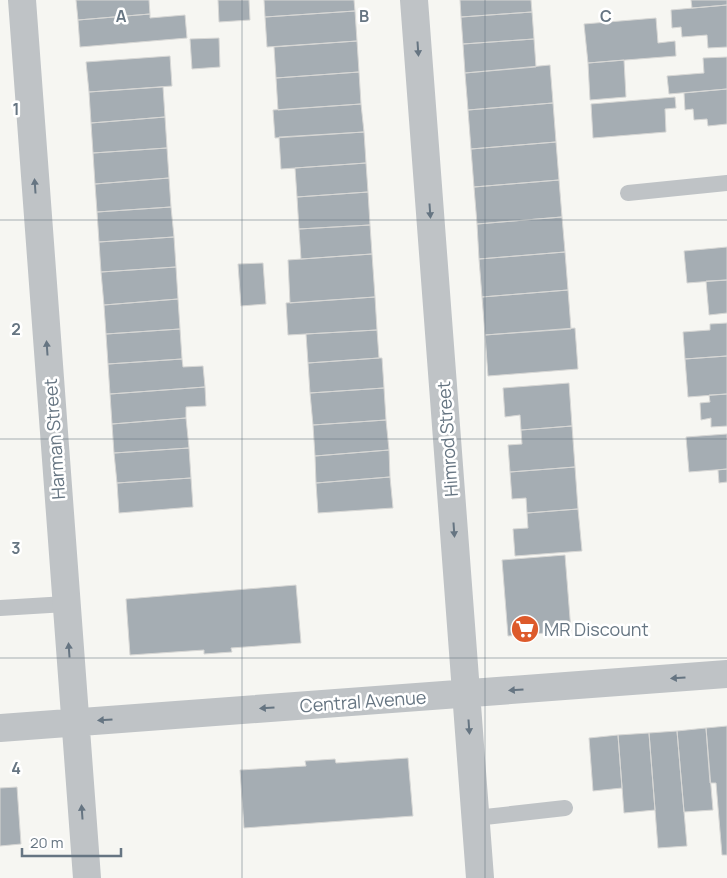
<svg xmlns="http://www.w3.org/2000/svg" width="727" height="878" font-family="Manrope,sans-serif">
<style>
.building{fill:#a5adb3;stroke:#d7d7d5}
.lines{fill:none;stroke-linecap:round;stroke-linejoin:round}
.service{stroke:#bfc3c6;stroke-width:16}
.minor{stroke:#bfc3c6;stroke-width:28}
.oneway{fill:#667582}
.grid{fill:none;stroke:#667582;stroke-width:1;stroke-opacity:0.55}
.labels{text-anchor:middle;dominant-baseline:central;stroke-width:5;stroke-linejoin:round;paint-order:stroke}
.street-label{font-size:18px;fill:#667582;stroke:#fff}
.poi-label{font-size:18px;fill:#667582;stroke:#fff;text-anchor:start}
.grid-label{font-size:16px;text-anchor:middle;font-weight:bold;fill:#667582;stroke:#fff;stroke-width:5;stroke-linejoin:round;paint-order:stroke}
</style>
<rect width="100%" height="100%" fill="#f6f6f2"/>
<path class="building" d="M76,0h73l1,14 -72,6z
M218,0h31l1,20 -31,2z
M264,0h90l1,11 -90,6z
M460,0h71l1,12 -71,5z
M691,0h36v5l-35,3z
M727,5v42l-19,1 -1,-13 -25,2 -1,-10 -9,1 -1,-18z
M355,11l2,30 -90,6 -2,-30z
M532,12l2,27 -71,5 -2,-27z
M150,14v4l35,-3 2,23 -107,9 -2,-27z
M656,18l2,25 17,-2 1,15 -88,7 -4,-39z
M219,38l1,29 -28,2 -2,-30z
M534,39l2,28 -71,6 -2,-29z
M357,41l2,31 -83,6 -2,-31z
M170,56l2,30 -83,6 -3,-30z
M727,57v32l-58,5 -2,-18 37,-3 -1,-15z
M624,60l2,37 -36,3 -2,-37z
M550,65l3,38 -85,7 -3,-37z
M359,72l2,32 -83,6 -2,-32z
M163,87l2,30 -74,6 -2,-31z
M727,89v35l-19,2 -1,-7 -13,1 -1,-11 -8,1 -1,-17z
M675,97l1,11 -11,1 1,23 -73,6 -2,-34z
M553,103l3,39 -85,7 -3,-39z
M361,104l3,28 -89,6 -2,-28z
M165,117l2,31 -74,5 -2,-30z
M364,132l2,31 -85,6 -2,-32z
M556,142l3,38 -85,7 -3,-38z
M167,148l2,30 -74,6 -2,-31z
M366,163l2,29 -71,5 -2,-29z
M169,178l2,29 -74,5 -2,-28z
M559,180l3,37 -85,7 -3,-37z
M368,192l2,33 -71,4 -2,-32z
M171,207l3,30 -75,5 -2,-30z
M562,217l3,35 -86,7 -2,-35z
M370,225l2,29 -71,5 -2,-30z
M174,237l2,30 -75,5 -2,-30z
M727,247v33l-40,3 -3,-32z
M565,252l3,38 -86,7 -3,-38z
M372,254l3,43 -85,6 -2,-43z
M263,263l3,41 -25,2 -3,-42z
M176,267l2,32 -74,6 -3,-33z
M727,280v33l-18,2 -3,-34z
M568,290l3,39 -86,6 -3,-38z
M375,297l2,33 -89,5 -2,-32z
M178,299l2,30 -74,5 -2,-29z
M727,323v33l-42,3 -2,-27 27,-2v-6z
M575,328l3,41 -90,7 -3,-41z
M180,329l2,30 -74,5 -2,-30z
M377,330l2,28 -71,5 -2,-29z
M727,356v38l-39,3 -3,-38z
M379,358h3l2,30 -74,5 -2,-30z
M182,359l1,8 20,-1 2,21 -95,7 -2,-30z
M569,383l3,43 -51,4 -1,-15 -15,2 -2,-29z
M205,387l1,19 -20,1v11l-74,6 -2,-30z
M384,388l2,32 -73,5 -3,-32z
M727,394v32l-16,1v-9l-10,2 -1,-17 10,-1 -1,-7z
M186,418l3,30 -75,5 -2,-29z
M386,420l3,30 -74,6 -2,-31z
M572,426l3,41 -65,5 -2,-27 14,-1 -1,-14z
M727,434v35l-38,3 -3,-35z
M189,448l2,30 -74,5 -3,-30z
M389,450l1,27 -74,6 -1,-27z
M575,467l3,42 -51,4 -1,-15 -14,1 -2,-27z
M727,469v13l-8,1 -1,-13z
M390,477l3,31 -75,5 -2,-30z
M191,478l2,29 -74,6 -2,-30z
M578,509l4,42 -67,5 -2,-27 15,-1 -1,-15z
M565,555l6,76 -63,5 -6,-76z
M296,585l5,58 -70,5 1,4 -28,2v-4l-74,5 -4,-56z
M727,726v129h-5l-6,-72h-6l-4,-55z
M706,728l7,82 -29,2 -7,-81z
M677,731l10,115 -29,2 -9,-115z
M649,733l6,77 -31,3 -6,-78z
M618,735l4,53 -29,3 -4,-53z
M408,758l5,58 -169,12 -4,-58 66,-4 -1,-5 30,-2 1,4z
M17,787l4,57 -21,2v-58z"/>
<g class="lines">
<path class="service" d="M628,193l99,-10
M0,608l66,-4
M476,818l89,-10"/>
<path class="minor" d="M22,0l65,878
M414,0l66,878
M0,728l727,-54"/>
</g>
<defs><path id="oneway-solid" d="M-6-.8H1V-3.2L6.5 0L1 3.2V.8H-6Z" transform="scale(1.25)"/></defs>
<g class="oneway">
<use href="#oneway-solid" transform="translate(418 49) rotate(86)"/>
<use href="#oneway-solid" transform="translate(35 186) rotate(-94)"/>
<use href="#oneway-solid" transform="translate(430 211) rotate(86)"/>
<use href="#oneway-solid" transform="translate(47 348) rotate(-94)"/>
<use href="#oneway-solid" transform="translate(454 530) rotate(86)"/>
<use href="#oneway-solid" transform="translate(69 650) rotate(-94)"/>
<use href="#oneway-solid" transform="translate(678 678) rotate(176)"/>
<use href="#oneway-solid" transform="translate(516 690) rotate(176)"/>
<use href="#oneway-solid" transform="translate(267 708) rotate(176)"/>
<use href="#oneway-solid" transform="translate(105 720) rotate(176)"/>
<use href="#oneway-solid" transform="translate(469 727) rotate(86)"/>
<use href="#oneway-solid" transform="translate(82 812) rotate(-94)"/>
</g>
<path class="grid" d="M242,0v878M485,0v878M0,220h727M0,439h727M0,658h727"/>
<defs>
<symbol id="supermarket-disc" viewBox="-11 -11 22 22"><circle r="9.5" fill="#dd5a2b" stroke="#fff"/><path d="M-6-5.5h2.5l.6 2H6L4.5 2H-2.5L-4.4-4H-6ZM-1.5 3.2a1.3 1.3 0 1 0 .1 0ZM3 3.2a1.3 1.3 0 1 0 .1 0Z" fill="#fff"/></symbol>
</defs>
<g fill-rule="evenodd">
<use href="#supermarket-disc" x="509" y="613" width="32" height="32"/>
</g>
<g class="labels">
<g class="street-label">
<text transform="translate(54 439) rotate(-94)">Harman Street</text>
<text transform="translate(447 439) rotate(-94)">Himrod Street</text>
<text transform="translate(363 701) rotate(-4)">Central Avenue</text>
</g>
<g class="poi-label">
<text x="544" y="629">MR Discount</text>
</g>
</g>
<g class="grid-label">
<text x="121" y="22">A</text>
<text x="364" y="22">B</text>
<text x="606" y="22">C</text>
<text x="16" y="115">1</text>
<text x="16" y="335">2</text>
<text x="16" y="554">3</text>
<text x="16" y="774">4</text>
</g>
<path d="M22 848v8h99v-8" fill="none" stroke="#667582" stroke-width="2.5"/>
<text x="30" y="848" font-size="15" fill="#667582" stroke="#ffffff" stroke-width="4" paint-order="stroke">20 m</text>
</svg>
